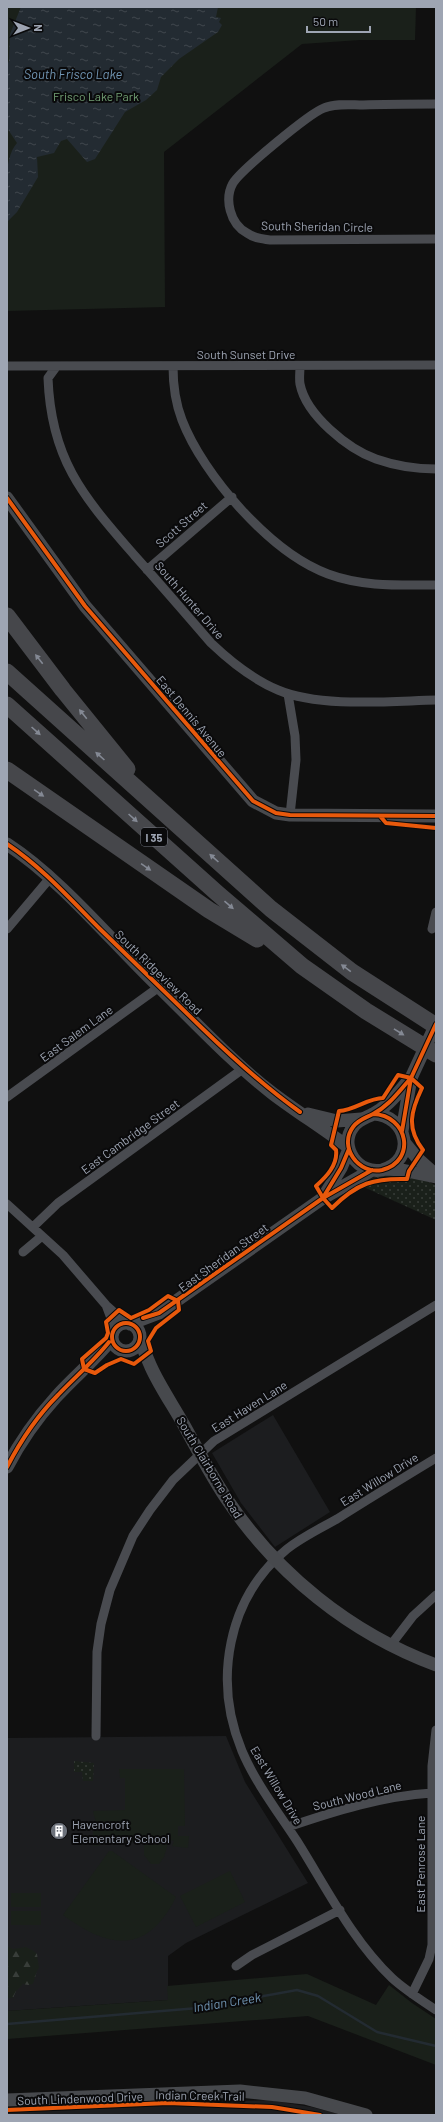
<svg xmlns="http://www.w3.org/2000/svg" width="443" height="2122" font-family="Barlow,sans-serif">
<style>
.built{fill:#1c1d1f}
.grass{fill:url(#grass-dots)}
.forest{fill:url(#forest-firs)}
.park{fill:#1a201a}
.water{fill:url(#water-ripples)}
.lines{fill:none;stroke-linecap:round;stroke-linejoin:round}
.stream{stroke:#232b32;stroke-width:2.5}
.street{stroke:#494b50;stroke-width:9}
.secondary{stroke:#47494d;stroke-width:13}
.highway{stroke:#46474b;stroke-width:17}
.cycleway-casing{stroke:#0a0a0b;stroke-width:6}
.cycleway{stroke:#e8590c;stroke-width:4}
.oneway{fill:#848994}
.labels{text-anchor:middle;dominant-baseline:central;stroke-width:4;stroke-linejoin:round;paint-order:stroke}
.shield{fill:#0a0a0b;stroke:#727681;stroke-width:1}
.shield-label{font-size:11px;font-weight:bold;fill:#9ea5b3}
.park-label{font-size:12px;fill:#73a175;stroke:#0a0a0b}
.street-label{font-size:12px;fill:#9ea5b3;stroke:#0a0a0b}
.poi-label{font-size:12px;fill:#9ea5b3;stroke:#0a0a0b;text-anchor:start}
.water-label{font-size:13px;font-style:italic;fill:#7195b3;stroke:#0a0a0b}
</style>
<defs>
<pattern id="grass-dots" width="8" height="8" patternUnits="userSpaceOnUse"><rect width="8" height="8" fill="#1a201a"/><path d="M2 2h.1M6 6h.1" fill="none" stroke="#383d39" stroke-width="1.8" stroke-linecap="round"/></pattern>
<pattern id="forest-firs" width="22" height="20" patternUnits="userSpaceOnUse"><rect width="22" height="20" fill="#1a201a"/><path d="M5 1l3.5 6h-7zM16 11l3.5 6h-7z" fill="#383d39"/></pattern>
<pattern id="water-ripples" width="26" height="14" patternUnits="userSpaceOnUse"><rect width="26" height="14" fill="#232b32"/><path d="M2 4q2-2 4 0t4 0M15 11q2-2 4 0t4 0" fill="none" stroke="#40474d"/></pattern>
</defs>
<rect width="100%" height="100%" fill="#101010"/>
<path class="built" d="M273,1415l57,97 -55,35 -34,-44 -29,-50z
M226,1736l19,46 63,101 -122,60 -18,13v44l-161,11v-273z
M268,2100l43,7 32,8h-336v-3z"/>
<path class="grass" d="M385,1173l36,6 15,6v35l-79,-36z
M74,1761l20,2 -1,18h-10l-1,-9h-8z"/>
<path class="forest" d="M7,1946l6,3 13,-2 8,4 3,3 2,14 -2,3 -4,13 -5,1 -5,-1 -7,7 -3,7h-6z"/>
<path class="park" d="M7,7h409l-1,33h-55l-58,4 -138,108 1,155 -158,4z
M119,1769h65l1,57h-7v10h11l-1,12 -16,-2 2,-5 -5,-1 -5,17 -5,7h-8l-7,-9v-13l-38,-1 -8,5h-5v-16h5l-5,-19 32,-1v-32h-5z
M109,1851h3l64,46c-28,57 -66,53 -113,18z
M230,1871l15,31 -49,25 -16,-31z
M11,1893h30v14h-30z
M11,1911h30v14h-30z
M307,1974l69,31 13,-20 23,18 24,16v46l-128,-49 -301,23v-28l161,-11 -1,-14z"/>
<path class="water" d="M21,7h197l-2,10 5,1 -2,4 3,3 -4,7 -39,27 -18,18 -4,13 -11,10 -21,12 -30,47 -8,3 -20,-23 -6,2 -7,12 -17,4 1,20 -21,35 -10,10c0,-22 -5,-62 10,-79l-10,-15v-63l2,-4 1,-27z"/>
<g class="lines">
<path class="stream" d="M7,2024l191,-16 99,-18 21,6 59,36 59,14"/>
<path class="street" d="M436,104c-24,0 -49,0 -73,1 -12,0 -27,-2 -39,3 -14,5 -83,62 -91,75 -9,16 -3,41 14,50 7,5 14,6 23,7l166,-1
M7,366l429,-1
M173,366c0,19 2,36 9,54 21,55 89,133 146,154 35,13 71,11 108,11
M300,366c0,6 -1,13 0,18 6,31 48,65 76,75 20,7 39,10 60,10
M56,367l-8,11c3,83 36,119 87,178 26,29 51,58 76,87 20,19 43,37 67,47 42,18 113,11 158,10
M147,570l85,-73
M288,694l7,42 1,24 -6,55
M7,929l43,-51
M432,929l4,-17
M7,1097l152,-110
M7,1204l56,51 43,50 20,18
M33,1227l25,-24 186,-135
M23,1252l19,-16
M106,1305l9,24
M436,1458c-33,20 -66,40 -99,61 -16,9 -35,18 -50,30 -60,49 -74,132 -45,202 13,31 36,61 55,90 29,46 55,99 95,137 13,12 29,22 44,32
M390,1646l23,-30 23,-21
M96,1736l1,-84 4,-28 9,-34 23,-54 17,-26 23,-30 41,-39 222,-136
M288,1827c47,-16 95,-31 144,-34
M236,1966l16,-11 88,-45
M412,1994l17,-35 3,-14v-179l4,-36"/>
<path class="secondary" d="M7,498l78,108 168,195 23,12 14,2 146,1
M7,844c55,36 104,97 152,143 37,36 73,75 113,106 25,19 51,35 76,54
M308,1114l29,7 24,-2
M373,1114c35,1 44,47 9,56 -23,5 -44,-23 -29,-43 6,-8 13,-9 20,-13 16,-8 26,-23 38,-36
M402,1131l9,-53 25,-54
M404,1142l13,16 19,17
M386,1169l16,1 34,7
M324,1196l17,-28 8,-19
M112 1337a14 14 0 1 1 28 0a14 14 0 1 1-28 0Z
M130,1324l29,-11 164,-115 49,-28
M140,1341c4,9 7,17 11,26 9,20 23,40 34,60 13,24 26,48 41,71 51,76 124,135 210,167
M7,1467c13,-25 30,-49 49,-70 19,-21 38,-36 56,-58
M7,2100l233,-9 65,7 61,17"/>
<path class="highway" d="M7,616l56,74 64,79
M7,672l264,237 81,63 84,54
M7,705l210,188 85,73 64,45 70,43
M7,770l202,140 48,29"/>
<defs>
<path id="cycleway" d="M7,498l78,108 168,195 23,12 14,2 146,1
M380,816l6,7 50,5
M7,844c36,24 64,56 94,86 34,33 68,66 102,99 31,30 62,58 97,83
M398,1075l13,3 11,10c-11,23 -16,40 1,62l-14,21 -2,8c-33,-1 -50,4 -75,29l-9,-10 -7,-12c10,-9 22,-21 20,-36l-5,-5 8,-34c16,-1 29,-13 44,-13z
M373,1114c35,1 44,47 9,56 -23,5 -44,-23 -29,-43 6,-8 13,-9 20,-13 16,-8 26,-23 38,-36
M402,1131l9,-53 25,-54
M324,1196l17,-28 8,-19
M168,1296l10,5 1,9 -23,18 -8,13 3,10 -17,13 -13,-5 -14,6 -12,8 -11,-4 -2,-10 24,-21 2,-5 -2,-11 13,-12 12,8 18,-8z
M143,1318l16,-5 164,-115 49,-28
M112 1337a14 14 0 1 1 28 0a14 14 0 1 1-28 0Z
M7,1467c13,-25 31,-52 51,-72 17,-18 36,-34 51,-53
M7,2110l161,-7 104,4 48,8"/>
</defs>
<use href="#cycleway" class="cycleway-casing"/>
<use href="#cycleway" class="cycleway"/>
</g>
<defs><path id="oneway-solid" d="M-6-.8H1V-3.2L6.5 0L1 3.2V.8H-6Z"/></defs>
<g class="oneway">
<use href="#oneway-solid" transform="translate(39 659) rotate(-128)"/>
<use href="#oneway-solid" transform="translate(83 714) rotate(-129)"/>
<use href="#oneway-solid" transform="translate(36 731) rotate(42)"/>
<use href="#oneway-solid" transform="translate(100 756) rotate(-138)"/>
<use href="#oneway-solid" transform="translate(39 793) rotate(35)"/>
<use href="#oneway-solid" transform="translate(133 818) rotate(42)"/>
<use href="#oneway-solid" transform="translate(214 858) rotate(-138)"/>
<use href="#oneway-solid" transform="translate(146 867) rotate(35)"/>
<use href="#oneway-solid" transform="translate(229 905) rotate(41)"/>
<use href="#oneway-solid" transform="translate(346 968) rotate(-144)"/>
<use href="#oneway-solid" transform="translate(399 1032) rotate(32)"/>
</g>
<defs>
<symbol id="building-disc" viewBox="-11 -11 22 22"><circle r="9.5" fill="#6c717a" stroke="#0a0a0b"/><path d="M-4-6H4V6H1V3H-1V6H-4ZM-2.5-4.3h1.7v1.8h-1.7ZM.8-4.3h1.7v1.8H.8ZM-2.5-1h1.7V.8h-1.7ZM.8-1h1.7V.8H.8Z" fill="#fff"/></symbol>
</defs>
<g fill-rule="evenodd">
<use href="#building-disc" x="49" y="1821" width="20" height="20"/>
</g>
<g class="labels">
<rect class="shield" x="141" y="828" width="26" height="18" rx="3"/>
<g class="shield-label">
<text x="154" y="837">I 35</text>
</g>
<g class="park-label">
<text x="96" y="96">Frisco Lake Park</text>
</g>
<g class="street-label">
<text transform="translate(317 226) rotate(1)">South Sheridan Circle</text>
<text x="246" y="354">South Sunset Drive</text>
<text transform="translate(181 524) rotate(-41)">Scott Street</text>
<text transform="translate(190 600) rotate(49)">South Hunter Drive</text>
<text transform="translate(192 716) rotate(50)">East Dennis Avenue</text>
<text transform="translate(159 972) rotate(44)">South Ridgeview Road</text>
<text transform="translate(76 1033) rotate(-36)">East Salem Lane</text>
<text transform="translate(130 1136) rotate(-36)">East Cambridge Street</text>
<text transform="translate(223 1257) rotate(-36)">East Sheridan Street</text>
<text transform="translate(249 1406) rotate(-32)">East Haven Lane</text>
<text transform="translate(210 1467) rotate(59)">South Clairborne Road</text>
<text transform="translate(379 1479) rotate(-32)">East Willow Drive</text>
<text transform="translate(277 1785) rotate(59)">East Willow Drive</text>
<text transform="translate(357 1795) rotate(-14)">South Wood Lane</text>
<text transform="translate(420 1864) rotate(-90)">East Penrose Lane</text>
<text transform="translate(200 2095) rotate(1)">Indian Creek Trail</text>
<text transform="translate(80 2098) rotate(-2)">South Lindenwood Drive</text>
</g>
<g class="poi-label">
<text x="72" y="1824">Havencroft<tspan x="72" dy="14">Elementary School</tspan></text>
</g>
<g class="water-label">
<text x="73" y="74">South Frisco Lake</text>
<text transform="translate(227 2002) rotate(-9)">Indian Creek</text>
</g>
</g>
<rect width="443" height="2122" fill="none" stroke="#9ea5b3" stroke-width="16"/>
<g transform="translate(28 28) rotate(90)" stroke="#0a0a0b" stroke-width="3" paint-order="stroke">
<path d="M0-3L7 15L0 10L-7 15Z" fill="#9ea5b3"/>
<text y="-6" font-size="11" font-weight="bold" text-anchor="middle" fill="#9ea5b3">N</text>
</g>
<path d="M307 26v6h63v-6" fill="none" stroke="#9ea5b3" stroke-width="2"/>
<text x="313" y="26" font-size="12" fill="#9ea5b3" stroke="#0a0a0b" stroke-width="3" paint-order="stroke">50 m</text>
</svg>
